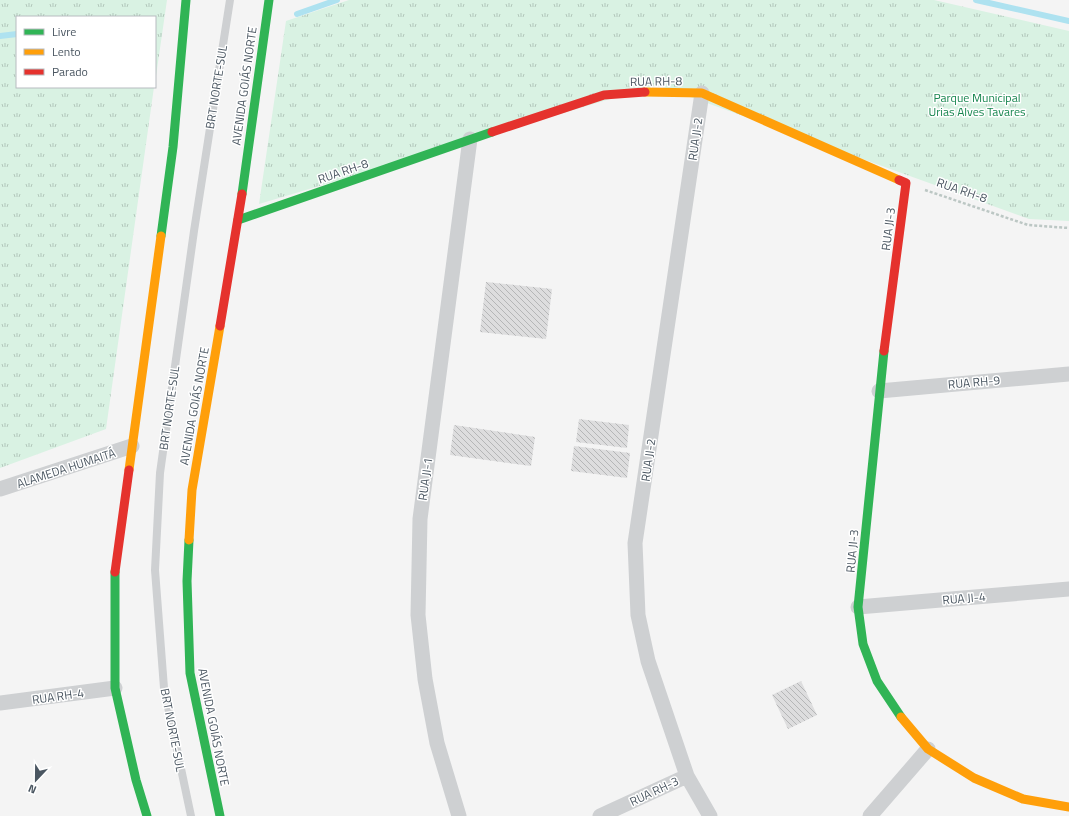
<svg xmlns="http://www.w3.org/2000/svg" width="1069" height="816" font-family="'Titillium Web',sans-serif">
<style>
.park{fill:url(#park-tufts)}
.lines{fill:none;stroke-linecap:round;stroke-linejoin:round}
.stream{stroke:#aee2f0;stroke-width:6}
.building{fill:url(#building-back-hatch)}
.path{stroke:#bcc7c4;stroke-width:2.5;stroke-dasharray:3 2;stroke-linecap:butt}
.lane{stroke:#ced0d2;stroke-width:8}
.street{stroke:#ced0d2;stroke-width:15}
.fast{stroke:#30b455;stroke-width:9}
.slow{stroke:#ff9f0a;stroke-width:9}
.jam{stroke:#e5322d;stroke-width:9}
.labels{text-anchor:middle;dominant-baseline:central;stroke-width:3;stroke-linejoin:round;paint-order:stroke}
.street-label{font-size:12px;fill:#4a5661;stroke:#fff}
.park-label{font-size:12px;fill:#17864f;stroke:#fff}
</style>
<defs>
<pattern id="park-tufts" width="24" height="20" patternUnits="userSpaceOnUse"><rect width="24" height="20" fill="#d9f2e3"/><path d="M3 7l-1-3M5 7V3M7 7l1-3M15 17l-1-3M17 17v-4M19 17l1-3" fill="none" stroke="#b2c7bb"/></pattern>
<pattern id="building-back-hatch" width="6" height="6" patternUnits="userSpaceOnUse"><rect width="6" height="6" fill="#ddddde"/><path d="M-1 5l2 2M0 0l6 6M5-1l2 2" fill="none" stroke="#b5b6b7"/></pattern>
</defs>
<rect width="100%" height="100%" fill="#f4f4f4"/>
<path class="park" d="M0,0h167l-12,83v-66h-138v70h137l-48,342 -106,39z
M349,0h585l135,31v190l-40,-2 -372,-134 -398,119 27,-183z"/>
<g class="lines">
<path class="stream" d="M976,0l93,21
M297,14l40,-14
M0,36l17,-2"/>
</g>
<path class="building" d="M486,282l66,7 -6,50 -66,-7z
M579,419l50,6 -2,23 -51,-6z
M454,425l81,12 -4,29 -81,-11z
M574,446l56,7 -3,25 -56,-7z
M801,681l16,34 -29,14 -16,-34z"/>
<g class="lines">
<path class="path" d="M925,190l103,35 41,3"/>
<path class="lane" d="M191,816l-27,-128 -9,-118 5,-97 34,-242 36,-231"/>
<path class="street" d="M702,93l-67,450 3,72 10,46 39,115 23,40
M879,391l190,-17
M0,489l132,-43
M858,607l211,-18
M0,703l115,-15
M459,816l-22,-73 -12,-64 -7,-64 2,-96 50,-380
M600,816l87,-40
M870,816l58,-67"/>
<path class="fast" d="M242,194l27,-194
M238,220l254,-88
M161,236l12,-89 13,-147
M884,351l-26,256 5,37 14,37 24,36
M189,540l-2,41 3,92 30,143
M115,572v116l21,92 11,36"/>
<path class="slow" d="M645,92l57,1 197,87
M129,470l32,-234
M189,540l3,-50 28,-164
M901,717l27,32 46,29 49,21 46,8"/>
<path class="jam" d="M492,132l112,-37 41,-3
M220,326l22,-132
M884,351l22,-168 -7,-3
M115,572l14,-102"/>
</g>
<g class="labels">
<g class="street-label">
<text transform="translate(656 81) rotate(-1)">RUA RH-8</text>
<text transform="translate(244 86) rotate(-82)">AVENIDA GOIÁS NORTE</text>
<text transform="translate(216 87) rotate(-81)">BRT NORTE-SUL</text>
<text transform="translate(695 139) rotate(-82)">RUA JI-2</text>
<text transform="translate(343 171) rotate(-19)">RUA RH-8</text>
<text transform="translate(962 190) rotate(19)">RUA RH-8</text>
<text transform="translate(888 229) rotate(-83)">RUA JI-3</text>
<text transform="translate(974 382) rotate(-5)">RUA RH-9</text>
<text transform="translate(194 406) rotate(-80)">AVENIDA GOIÁS NORTE</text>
<text transform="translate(169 408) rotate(-82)">BRT NORTE-SUL</text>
<text transform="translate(648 460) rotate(-82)">RUA JI-2</text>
<text transform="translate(66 468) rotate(-18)">ALAMEDA HUMAITÁ</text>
<text transform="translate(425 479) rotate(-82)">RUA JI-1</text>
<text transform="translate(852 551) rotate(-85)">RUA JI-3</text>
<text transform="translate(964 598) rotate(-5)">RUA JI-4</text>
<text transform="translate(58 696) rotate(-8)">RUA RH-4</text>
<text transform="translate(214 727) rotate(79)">AVENIDA GOIÁS NORTE</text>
<text transform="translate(173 730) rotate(79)">BRT NORTE-SUL</text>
<text transform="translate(654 791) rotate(-25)">RUA RH-3</text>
</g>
<g class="park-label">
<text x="977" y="97">Parque Municipal<tspan x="977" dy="14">Urias Alves Tavares</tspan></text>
</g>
</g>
<rect x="16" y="16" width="140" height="72" fill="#ffffff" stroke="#b7bbc0"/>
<rect x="24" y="29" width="20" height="6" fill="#30b455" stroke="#b7bbc0"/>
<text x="52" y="36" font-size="12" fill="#4a5661">Livre</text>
<rect x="24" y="49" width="20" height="6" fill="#ff9f0a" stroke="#b7bbc0"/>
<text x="52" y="56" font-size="12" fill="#4a5661">Lento</text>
<rect x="24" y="69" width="20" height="6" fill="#e5322d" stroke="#b7bbc0"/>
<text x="52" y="76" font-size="12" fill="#4a5661">Parado</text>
<g transform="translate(36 780) rotate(202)" stroke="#ffffff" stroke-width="3" paint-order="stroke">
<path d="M0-3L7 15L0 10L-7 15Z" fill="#4a5661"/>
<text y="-6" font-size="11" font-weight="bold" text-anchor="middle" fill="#4a5661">N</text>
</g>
</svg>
